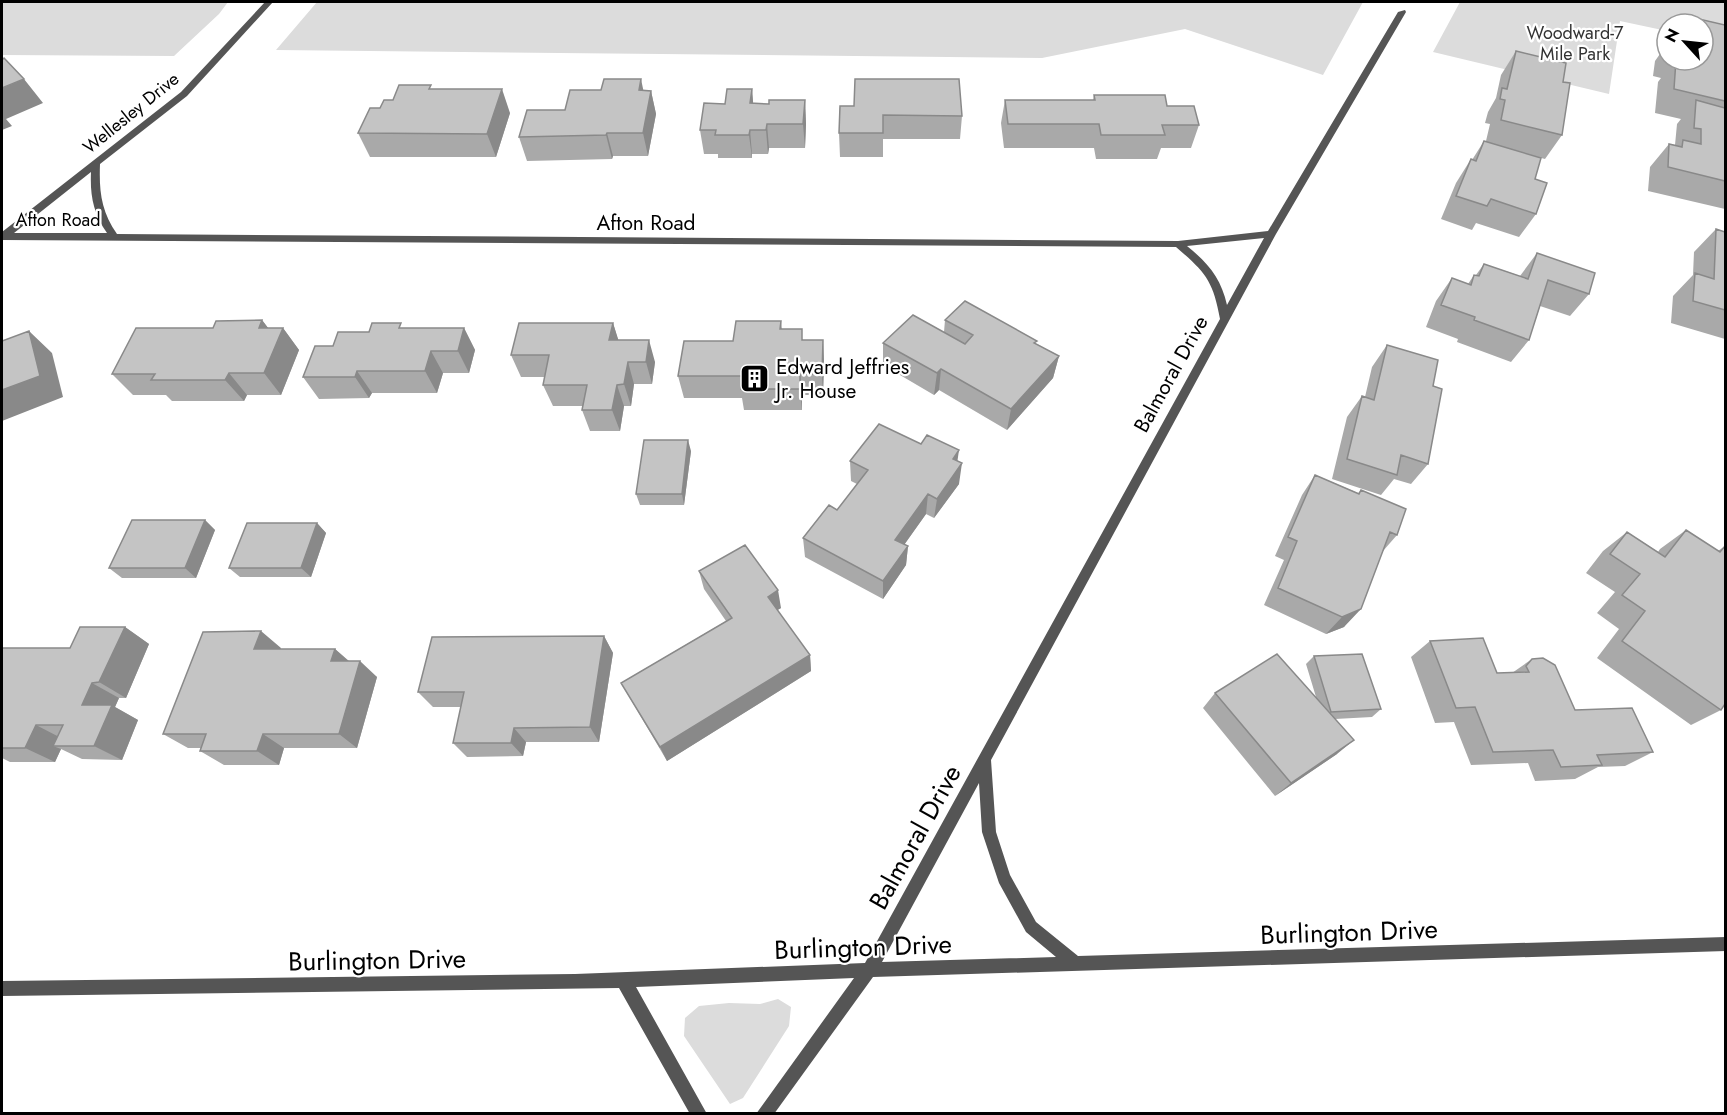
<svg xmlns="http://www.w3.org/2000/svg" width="1727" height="1115" font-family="Jost,sans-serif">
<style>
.green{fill:#dcdcdc}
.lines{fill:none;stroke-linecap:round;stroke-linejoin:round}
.minor{fill:#555;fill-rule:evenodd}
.wall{fill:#a9a9a9}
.shaded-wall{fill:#898989}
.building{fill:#c4c4c4;stroke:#898989;stroke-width:1.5}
.labels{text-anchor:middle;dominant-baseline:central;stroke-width:4.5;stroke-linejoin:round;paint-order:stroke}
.far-park-label{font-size:18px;fill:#333;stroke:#fff}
.far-street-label{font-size:18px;fill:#000;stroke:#fff}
.street-label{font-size:21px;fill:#000;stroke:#fff}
.poi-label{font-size:21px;fill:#000;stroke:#fff;text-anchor:start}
.near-street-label{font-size:26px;fill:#000;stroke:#fff}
</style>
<rect width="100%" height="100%" fill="#fff"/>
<path class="green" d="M2,2h226l-9,12 -45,42 -172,-1z
M317,2h1046l-40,73 -138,-46 -143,29 -766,-8z
M1460,2h265v42l-22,-20h-36v7l-47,-10 -11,73 -176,-42z
M778,999l13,8 -2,19 -46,72 -13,6 -46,-68 1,-18 14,-12 30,-3 31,1z"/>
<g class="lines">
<path class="minor" d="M265,2h8l-86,94 -87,68c-1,27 1,47 17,70l1061,7 90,-10 130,-219 7,-2 1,2 -130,222 -285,526 5,72 14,43 26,47 42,34 648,-19v14l-853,26 -99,137h-18l98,-136 -218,9 71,127h-17l-71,-126 -617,8v-15l573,-7 290,-11 355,-644c-7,-39 -15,-47 -44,-72l-1174,-7v-8l179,-140zM91,172c-1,23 2,41 16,61h-93zM1264,238l-37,67c-6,-27 -19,-42 -40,-59zM979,783l3,49 17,51 27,49 30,25 -174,5z"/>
</g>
<path class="wall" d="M1686,16l39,9v184l-77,-18 2,-24 19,-23 6,1 2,-21 4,-5 -26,-6 3,-31 3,-4 -8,-2 2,-15 12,-17v16h36v-36h-22z
M1516,51l47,31 -1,53 -17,24 -15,-4 5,24 1,35 -17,23 -43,-14 -4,7 -31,-11 15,-36 15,-24 1,1 12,-19h2l4,-17 -5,-1 3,-11 8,-14 5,-23z
M432,89l78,24 -14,44h-126l-12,-24 22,-25 13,-8z
M752,89l1,15h16l36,-4 1,24 -1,24h-36l-1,6h-16v4h-34v-4h-14l-4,-24 25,-26z
M643,90l8,1 5,23 -8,42h-35l-1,3 -85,2 -8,-24 46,-27z
M1094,95l73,11 32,19 -8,23h-30l-4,11h-61l-2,-11h-90l-3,-25 4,-23h88z
M840,106l122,10 -2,23h-77v18h-43l-1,-24z
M1716,229l9,3v107l-54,-16 2,-27 20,-21 1,-23z
M1537,253l52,41 -19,22 -30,-10 -11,34 -18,22 -54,-20 1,-3 -32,-12 10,-26 16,-23 16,6 6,-9h2l8,-11 36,12z
M262,320l6,8h15l16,22 -18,45h-34l-3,6h-72l-6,-6h-33l-21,-21 101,-46z
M945,320l92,24 22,12 -6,22 -46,52 -68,-40 -5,5 -51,-30v-22l61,-11z
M781,321l1,8 21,11h20l1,22 -1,33h-21v15h-58l-2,-12h-58l-6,-22 55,-35z
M613,323l5,17 37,22 -3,22h-18l-3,22h-7l-4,25h-30l-8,-21 1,-4h-30l-10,-21 2,-8h-24l-10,-22z
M403,328h61l11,22 -6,23h-26l-6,20h-65l-3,5 -50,1 -16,-22 30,-31 36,-14z
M1387,345l46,41 -5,78 -17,20 -17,-5 -13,16 -49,-16 15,-62 15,-21 3,1 7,-30z
M691,451l-7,54h-44l-4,-11z
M850,461h108l1,23 -25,34 -8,-4 -22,31 4,1 -2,19 -23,34 -78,-42 -2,-19 34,-28 20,-26 -6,-3z
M1315,475l43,18 3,-3 36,45 -14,16 -39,76 -18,7 -62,-29 20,-45 -9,-4 27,-61z
M205,520l10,10 -19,48h-74l-13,-10z
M317,523l9,10 -15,44h-71l-11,-9z
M1686,530l32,21 7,-5 -4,164 -30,15 -94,-67 22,-29 -22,-16 18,-21 -29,-19 17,-22 24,-19 31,20 2,-3z
M699,571l82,37 -4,2 33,45 1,16 -144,90 -46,-78 105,-62 -22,-32z
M125,627l24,17 -23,54h-7l-4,9 23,13 -16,40 -40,-1 -21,-10 -6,13h-45l-8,-4v-110h68z
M604,636l9,17 -14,89h-73l-3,14 -56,1 -14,-14 8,-36h-28l-15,-15z
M1430,641l67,32h15l20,-14 43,51 78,42 -28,14 -27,1 -23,12 -40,2 -7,-18 -57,2 -17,-43 -19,1 -24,-66z
M281,648l-1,1h55l14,12 28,16 -20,71h-73l-5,17h-55l-24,-14 1,-3h-13l-25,-14z
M1314,656l67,53 -9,8 -37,2 2,35 -62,42 -72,-88 12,-15 101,4 -10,-33z"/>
<path class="shaded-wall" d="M24,79l19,24 -37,16 6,7 -10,4v-42z
M641,79l5,24 -7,-13z
M502,89l8,24 -14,44 -9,-23z
M752,89l2,24 -4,-10z
M651,91l5,23 -8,42 -5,-23z
M805,100l1,24 -1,24 -2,-24z
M767,124l2,24 -1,6 -2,-24z
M750,130l2,24v4l-3,-23z
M607,133l6,23 -1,3 -6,-24z
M262,320l16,21 5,-13 16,22 -18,45 -17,-22 -5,-45z
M613,323l7,22 -11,-5z
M464,328l11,22 -6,23 -11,-22z
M29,331l23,22 11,44 -61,24v-31z
M649,340l6,22 -3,22 -6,-22z
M823,340l1,22 -1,33 -1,-21z
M431,351l12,22 -6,20 -12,-22z
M1059,356l-6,22 -46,52 4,-21z
M628,362l6,22 -3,22 -7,-22z
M941,369l-2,21 -5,5 3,-22z
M357,371l15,22 -3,5 -14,-21z
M229,373l18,22 -3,6 -19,-21z
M800,374l2,21v15l-2,-21z
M617,385l7,21 -4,25 -8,-21z
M688,440l3,11 -7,54 -2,-11z
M959,450l-3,21 6,-8 -3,21 -25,34 3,-19 16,-40z
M928,494l-2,20 -32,45 1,-19z
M205,520l10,10 -19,48 -11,-10z
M317,523l9,10 -15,44 -10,-9z
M908,546l-2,19 -23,34v-18z
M778,590l3,18 -10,6 -3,-17z
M1361,609l-17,18 -18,7 16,-17z
M125,627l24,17 -23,54 -27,-16z
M261,631l20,17 -6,18 -21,-17z
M604,636l9,17 -14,89 -9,-15z
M335,649l18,16 -22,-4z
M810,655l1,16 -144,90 -7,-14z
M360,661l17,16 -20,71 -18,-14z
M92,683l27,15 -4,9 23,13 -16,40 -28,-14 -12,-41z
M36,725l29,15 -12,6 8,3 -6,13 -30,-14z
M514,728l12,14 -3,14 -12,-13z
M263,734l21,14 -5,17 -22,-14z
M1354,740l-17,14 -62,42 16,-13z"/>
<path class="building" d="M1686,16l39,9v76l-51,-12 2,-29h27v-36h-17z
M1516,51l50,12 -3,19 7,1 -8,52 -61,-15 4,-20 -5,-1 2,-11 5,1z
M4,58l20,21 -22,9v-28z
M604,79h37l-2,11 12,1 -8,42h-36l-1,2 -87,2 8,-27h38l5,-20h31z
M855,79h104l3,37 -79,-1v18h-44l1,-27h14z
M399,85h32l-2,4h73l-15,45 -129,-1 12,-25h10l4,-8h9z
M727,89h25l-2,14 19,1v-4h36l-2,24h-36l-1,6h-16l-1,5h-34l1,-5h-16l4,-27 21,1z
M1094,95h71l2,11h27l5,19h-37l3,10h-64l-2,-11h-91l-3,-24h90z
M1696,100l29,8v73l-57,-14 1,-23 13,3 1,-7 18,4v-15l-7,-1z
M1484,141l57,17 -6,21 12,4 -11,31 -45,-15 -4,7 -31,-10 15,-37 5,2z
M1716,229l9,3v78l-32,-9 2,-28 19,6z
M1537,253l58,20 -6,21 -41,-14 -19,60 -55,-20 1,-3 -34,-12 11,-27 19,7 3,-10 5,1 5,-12 44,15z
M965,301l72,40 -3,2 25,13 -48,53 -70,-40 -4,4 -54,-30 30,-28 52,29 8,-9 -28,-15z
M262,320l-3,8h24l-19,45h-35l-4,7h-74l4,-6h-43l24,-46h77l3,-7z
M736,321h45l-1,8h22v11h21l-1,34h-22v15h-59l1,-13h-64l6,-35h49z
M372,323h29l-2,5h65l-6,23h-27l-6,20h-68l-2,6h-52l12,-31h18l5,-14h31z
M519,323h94l-4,17h40l-3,22h-18l-4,22 -7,1 -5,25h-30l5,-25h-44l6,-30h-38z
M29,331l11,45 -38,14v-49z
M1387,345l51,15 -5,26 9,3 -14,75 -27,-9 -4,20 -50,-16 15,-63 12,4z
M879,424l42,20 6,-9 32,15 -6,9 9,4 -25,36 -9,-5 -33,46 13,6 -25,35 -80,-43 26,-33 8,5 31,-40 -18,-9z
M644,440h44l-6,54h-46z
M1315,475l44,19 2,-4 45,19 -9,26 -7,-3 -29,77 -19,8 -64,-29 19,-47 -9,-4z
M132,520h73l-20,48h-76z
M247,523h70l-16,45h-72z
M1686,530l34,22 5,-6v158l-4,6 -99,-69 23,-30 -23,-16 18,-21 -30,-20 17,-22 38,25z
M745,545l33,45 -10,7 42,58 -150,92 -39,-64 111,-65 -33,-47z
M80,627h45l-26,55 -7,1 -10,22h30l-18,41h-41l10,-21h-27l-11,23h-23v-100h68z
M261,631l-7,18h81l-4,12h29l-21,73h-76l-6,17h-57l6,-17h-43l40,-102z
M604,636l-14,91 -76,1 -3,15h-58l11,-51h-46l14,-55z
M1483,638l14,35 32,-1 -3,-6 6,-7 11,-1 12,7 20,45 57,-2 21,44 -56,3 5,10 -41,2 -8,-17 -60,2 -18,-45 -19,1 -26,-67z
M1277,654l77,86 -63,43 -76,-90z
M1362,654l19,55 -50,3 -17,-56z"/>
<defs>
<symbol id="building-square" viewBox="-11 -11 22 22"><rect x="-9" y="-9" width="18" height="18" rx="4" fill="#000" stroke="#fff"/><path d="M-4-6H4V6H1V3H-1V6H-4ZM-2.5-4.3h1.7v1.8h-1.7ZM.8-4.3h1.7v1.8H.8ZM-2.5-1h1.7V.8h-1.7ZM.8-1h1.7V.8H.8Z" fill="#fff"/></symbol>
</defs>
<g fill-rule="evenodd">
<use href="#building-square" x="738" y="362" width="33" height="33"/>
</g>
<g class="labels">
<g class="far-park-label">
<text x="1575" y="33">Woodward-7<tspan x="1575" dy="21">Mile Park</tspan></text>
</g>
<g class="far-street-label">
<text transform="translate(131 113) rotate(-39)">Wellesley Drive</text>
<text x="58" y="220">Afton Road</text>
</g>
<g class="street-label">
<text x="646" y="223">Afton Road</text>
<text transform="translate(1171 374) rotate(-61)">Balmoral Drive</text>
</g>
<g class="poi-label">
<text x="776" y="367">Edward Jeffries<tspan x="776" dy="24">Jr. House</tspan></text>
</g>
<g class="near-street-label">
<text transform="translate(915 837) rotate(-61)">Balmoral Drive</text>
<text transform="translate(1349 932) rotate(-2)">Burlington Drive</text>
<text transform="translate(863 947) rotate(-2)">Burlington Drive</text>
<text transform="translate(377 960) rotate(-1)">Burlington Drive</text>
</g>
</g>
<rect width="1727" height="1115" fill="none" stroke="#000000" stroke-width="6"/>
<g transform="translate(1685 42) rotate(297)"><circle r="28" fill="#ffffff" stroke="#999999" stroke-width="1.5"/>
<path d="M0-4.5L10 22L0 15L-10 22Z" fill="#000000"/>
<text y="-9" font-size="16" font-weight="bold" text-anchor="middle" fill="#000000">N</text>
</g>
</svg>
